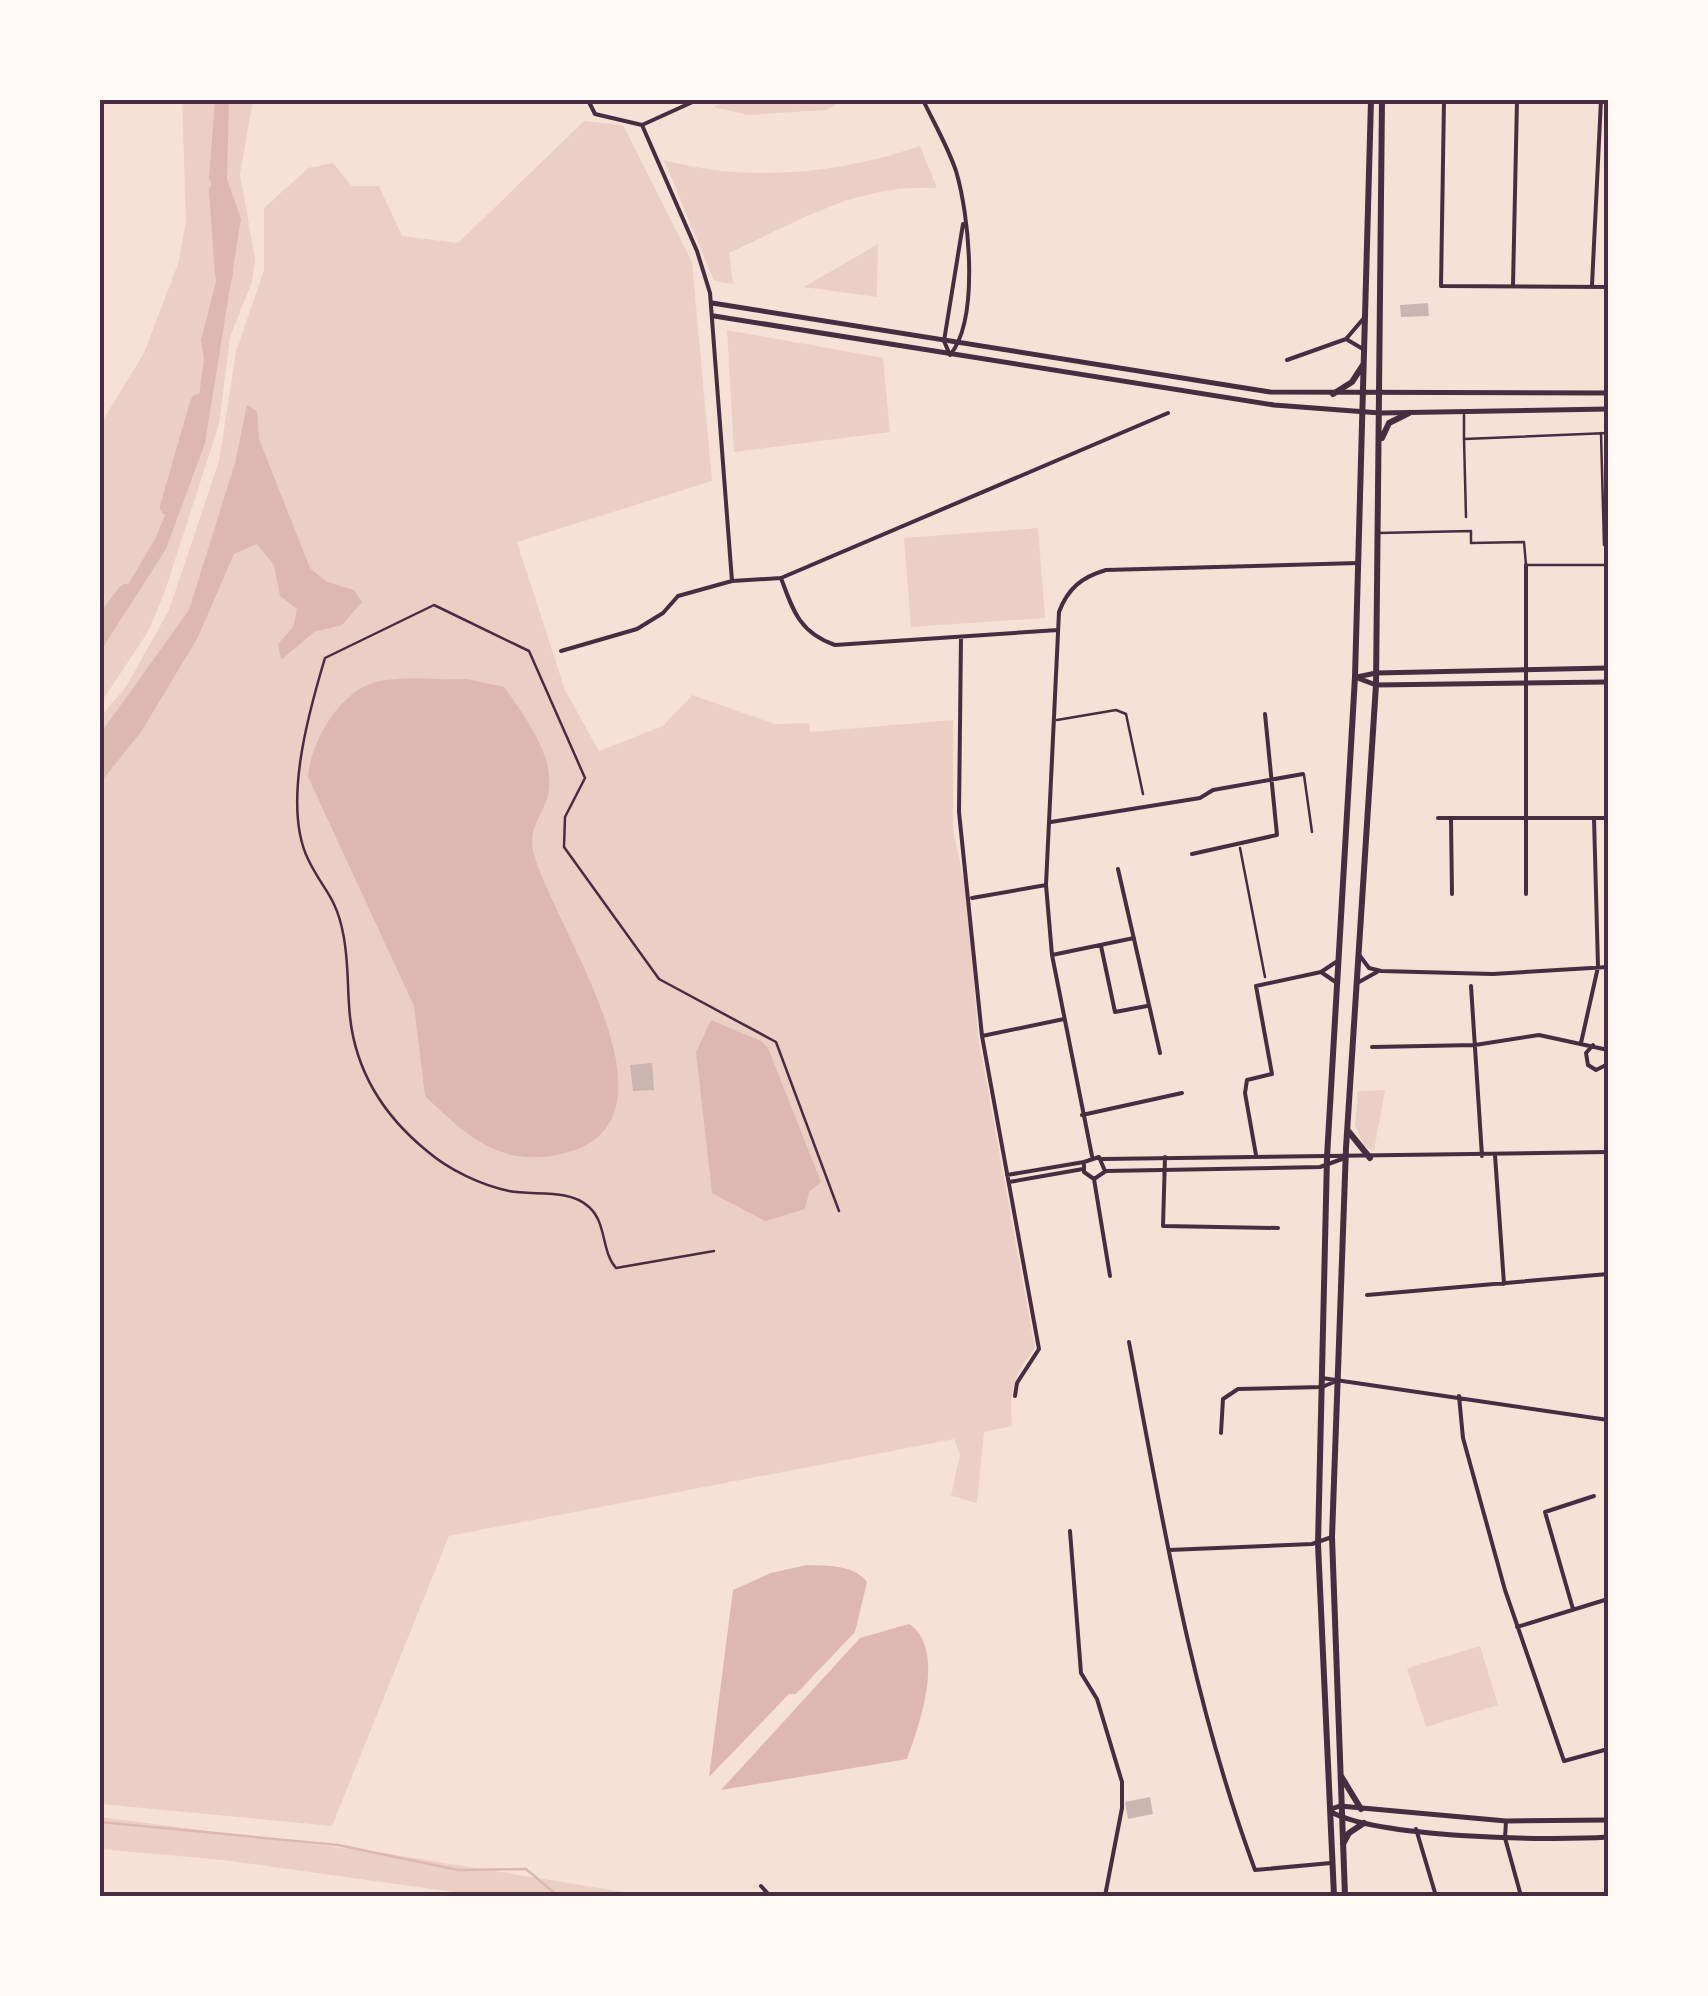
<svg xmlns="http://www.w3.org/2000/svg" width="1708" height="1996" font-family="'Work Sans',sans-serif">
<style>
.green{fill:#ebcfc5}
.water{fill:#dcb8b0}
.lines{fill:none;stroke-linecap:round;stroke-linejoin:round}
.stream{stroke:#dcb8b0;stroke-width:2.5}
.river{stroke:#dcb8b0;stroke-width:18}
.building{fill:#ccb4b1}
.path{stroke:#4a2c40;stroke-width:2.5}
.service{stroke:#4a2c40;stroke-width:2.5}
.pedestrian{stroke:#4a2c40;stroke-width:2.5}
.minor{stroke:#4a2c40;stroke-width:4}
.tertiary{stroke:#4a2c40;stroke-width:5}
.primary{stroke:#4a2c40;stroke-width:6}
.neatline{fill:none;stroke:#4a2c40;stroke-width:4}
</style>
<rect width="100%" height="100%" fill="#f7e1d7"/>
<path class="green" d="M182,100h71l-13,74 15,85 -3,23 -22,55 -11,87 -55,170 -16,38 -48,72v-279l44,-72 34,-89 8,-43z
M729,100h106v5l-9,5 -78,5 -35,-8z
M584,121l39,4 69,137 20,219 -195,61 48,148 34,61 64,-25 29,-31 83,29 34,-1 1,9 143,-12v110l15,68 10,137 57,313c-22,27 -26,44 -23,78l-28,6 -7,71 -26,-7 9,-42 -6,-15 -505,97 -117,290 -232,-22v-1087l26,-30 43,-77 50,-149 17,-109 28,-82v-62l44,-40 25,-5 19,23h27l23,50 56,7z
M920,146l17,42c-80,-4 -136,32 -208,65l4,31 -19,-3 -50,-121c85,23 173,14 256,-14z
M878,244l-1,53 -73,-10z
M727,330l156,28 7,74 -156,20z
M1038,528l7,90 -134,9 -7,-89z
M1385,1090l-11,61 -10,-5 -9,-21 3,-34z
M1480,1646l18,59 -72,22 -19,-59z
M100,1817l290,37 258,42h-166l-259,-36 -123,-11z"/>
<path class="water" d="M215,100h14l-2,79 14,40 -36,224 -39,106 -66,103v-19l56,-96 36,-87 12,-92 -3,-18 28,-109 -20,-53z
M247,405l10,6 2,28 51,129 17,14 27,8 8,12 -20,23 -28,7 -33,28 -3,-16 15,-17 4,-18 -17,-13 -6,-31 -17,-21 -23,10 -36,83 -57,95 -41,51v-49l89,-124 46,-147z
M467,679l37,8c22,31 58,78 41,117 -8,19 -17,29 -11,50 19,73 165,274 23,301 -59,11 -91,-20 -132,-59l-11,-90 -106,-229c3,-36 32,-88 72,-96 27,-5 59,-1 87,-2z
M711,1020l50,21 7,7 53,134 -12,10 -4,17 -40,12 -53,-28 -16,-141z
M806,1565c22,1 47,-1 61,17l-12,50 -59,62h-7l-80,83 24,-187 38,-17z
M909,1624c38,25 10,102 -2,135l-186,31 139,-152z"/>
<g class="lines">
<path class="stream" d="M100,1822l238,23 120,25 68,-1 32,27"/>
<path class="river" d="M218,191l6,84
M169,507l30,-104
M100,629l26,-36"/>
</g>
<path class="building" d="M1428,303l1,13 -28,1 -1,-12z
M652,1063l2,27 -21,1 -3,-26z
M1150,1797l3,17 -25,5 -3,-17z"/>
<g class="lines">
<path class="path" d="M1240,848l25,129"/>
<path class="service" d="M1464,415v24l144,-6
M1601,433l3,112
M1464,439l2,78
M1057,720l59,-10 10,4 17,80
M1304,775l8,57"/>
<path class="pedestrian" d="M1378,533l93,-2v12l53,-1 2,23h82
M714,1251l-98,17c-15,-17 -9,-45 -27,-61 -20,-19 -55,-11 -80,-16 -28,-6 -60,-21 -82,-40 -43,-35 -71,-79 -77,-134 -3,-28 -1,-56 -7,-84 -7,-37 -21,-44 -35,-74 -26,-54 1,-148 17,-201l109,-53 95,46 56,127 -20,39 -1,30 95,132 117,63 63,169"/>
<path class="minor" d="M588,100l7,14 47,11 55,-25
M923,100c11,23 25,47 33,71 13,43 24,148 -6,184l-6,-14 19,-117
M1444,100l-3,186 167,1
M642,125l55,126 13,42 22,288
M1513,285l4,-185
M1592,285l9,-185
M1346,339l17,10
M1287,360l59,-21 18,-21
M1526,565v329
M781,578c12,33 19,55 54,67l223,-15
M961,637l-2,175 23,224 57,313 -22,34 -2,13
M561,651l76,-22 26,-16 15,-17 54,-15 49,-3 387,-165
M1438,818h170
M1451,819l1,75
M1051,822l149,-24 13,-8 90,-16
M1192,854l85,-19 -12,-121
M1118,869l42,184
M972,898l74,-13
M1101,946l14,66 32,-6
M1052,955l82,-17
M1360,956l9,12 12,3 112,3 115,-7
M1321,972l16,11
M1359,982l18,-10
M1471,986l11,170
M982,1036l82,-17
M1581,1043l17,-76 -4,-149
M1593,1045l-7,8 2,12 8,5 12,-6
M1372,1047l103,-2 64,-10 69,15
M1082,1115l100,-22
M1256,1155l-11,-62 2,-13 25,-6 -16,-88 65,-14 15,-10
M1495,1155l9,129
M1092,1156l-40,-201 -6,-70 13,-273c9,-24 23,-35 47,-42l252,-7
M1165,1157l-2,69 115,2
M1102,1159l506,-7
M1105,1171l-6,-14 -15,5v10l10,7 12,-8 214,-4 22,-8
M1007,1175l77,-13
M1094,1179l16,97
M1009,1182l74,-13
M1367,1295l241,-21
M1129,1342c34,180 62,355 126,528l76,-7
M1322,1378l286,42
M1459,1396l4,42 42,152 59,171 44,-12
M1221,1433l2,-34 15,-10 84,-2 12,-5
M1070,1531l11,142 16,26 25,83v26l-17,88
M1169,1550l143,-6 20,-7
M1573,1609l-28,-97 49,-16
M1517,1627l91,-28
M1506,1821l-1,17 16,58
M1416,1829l20,67
M761,1886l9,10"/>
<path class="tertiary" d="M712,303l558,89 338,1
M714,316l560,89 106,8 228,-4
M1355,677l21,8 232,-3
M1357,677l19,-4 232,-5
M1331,1809l9,-3 166,15 102,-1
M1331,1812c49,26 218,29 277,25"/>
<path class="primary" d="M1333,394l19,-12 11,-17
M1382,438l7,-15 20,-10
M1349,1132l21,26
M1341,1776l20,33
M1343,1844l6,-11 15,-10
M1334,1896l-16,-352 9,-387 28,-480 16,-577
M1345,1896l-13,-359 14,-389 30,-463 6,-585"/>
</g>
<rect width="1708" height="1996" fill="none" stroke="#fffaf5" stroke-width="205"/>
<rect x="102" y="102" width="1504" height="1792" class="neatline"/>
</svg>
